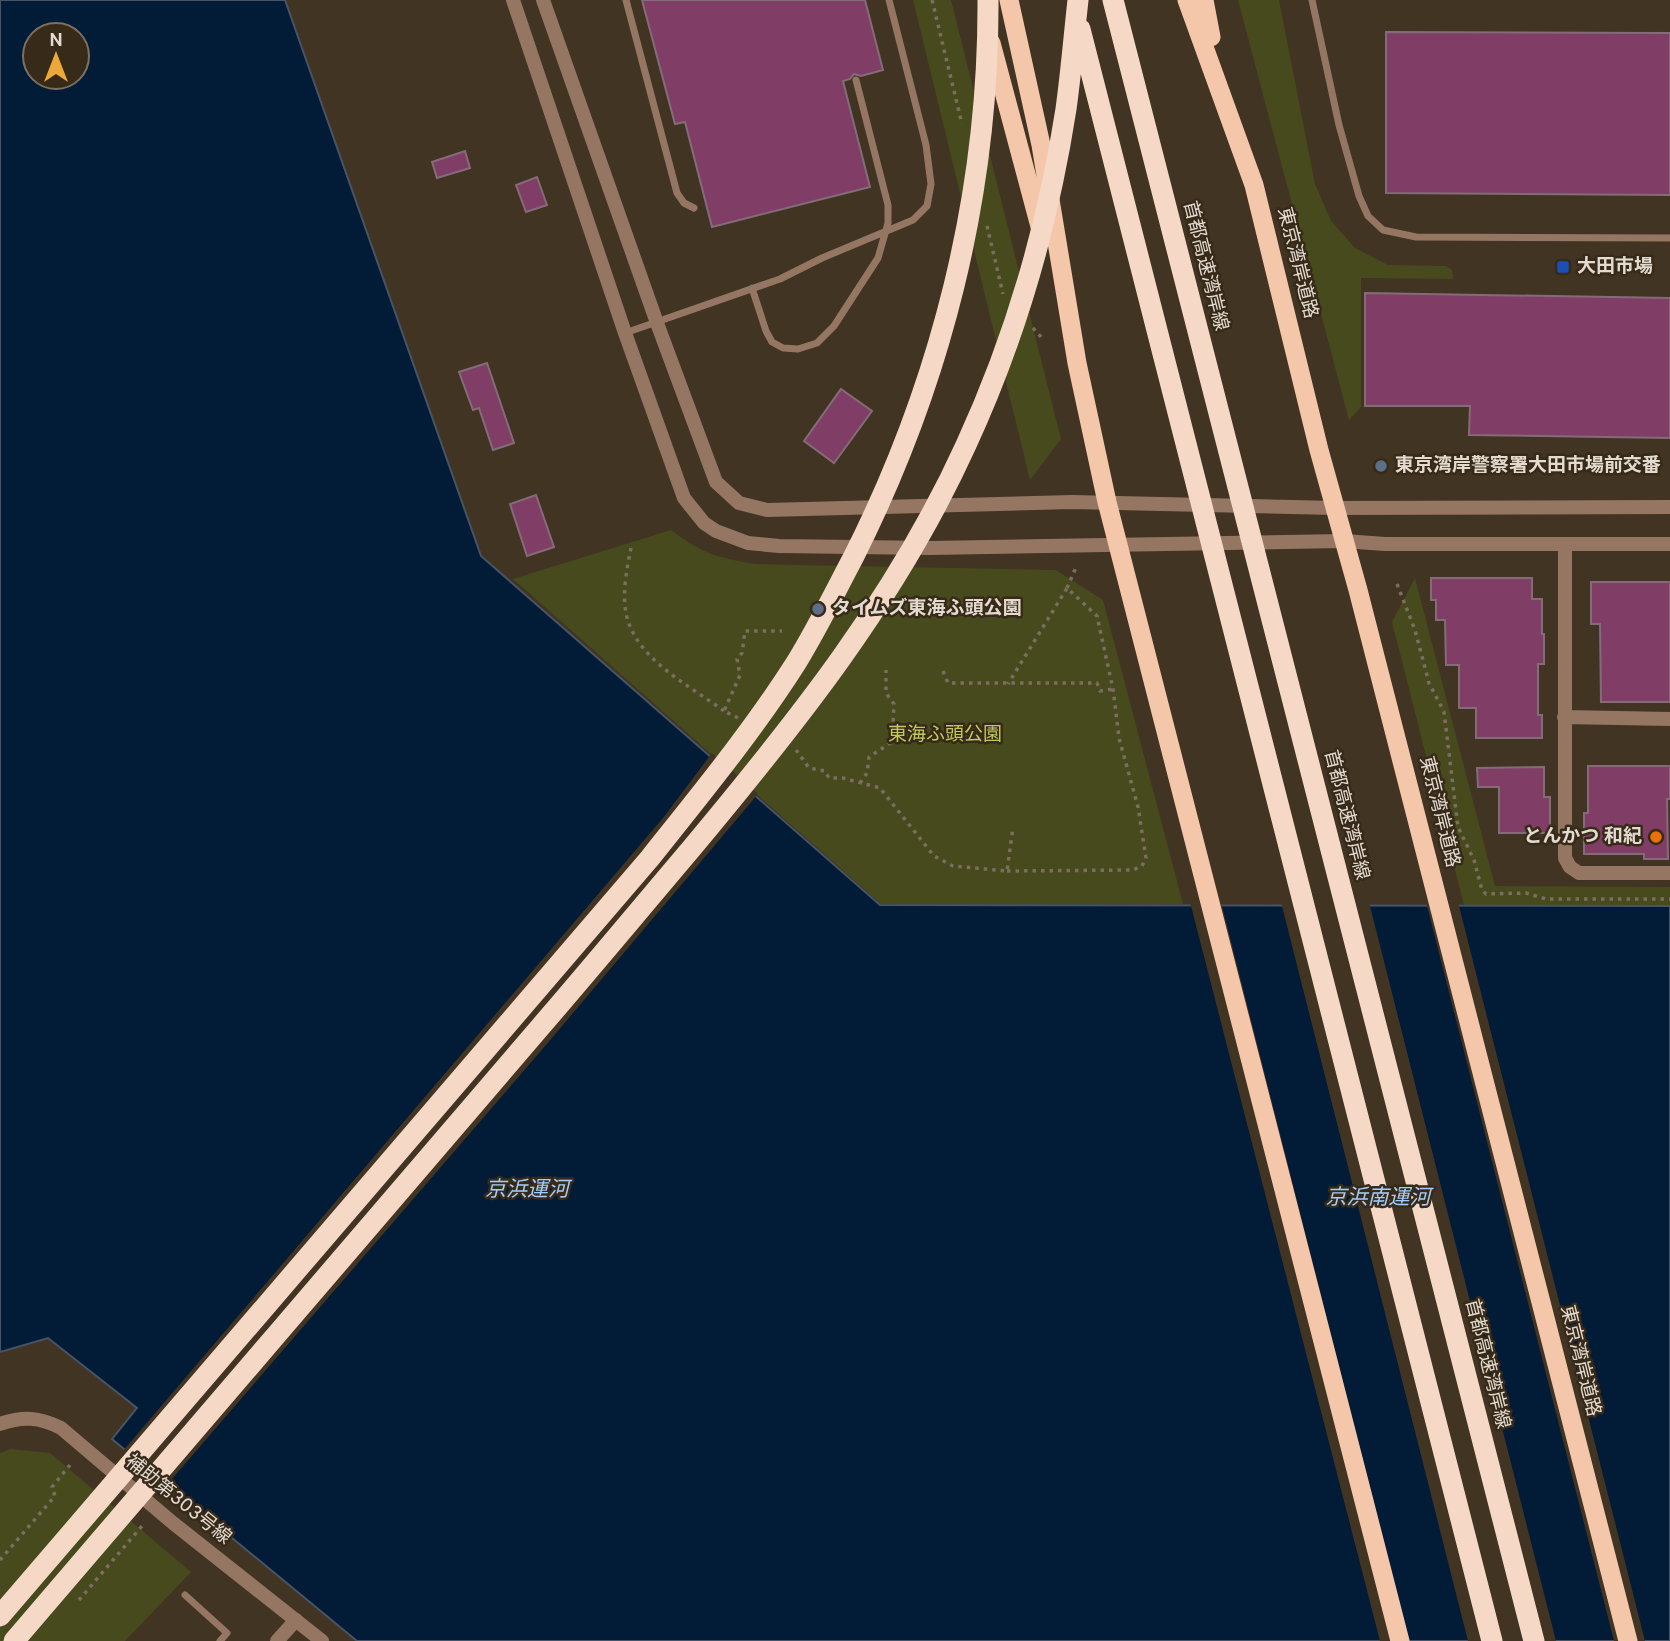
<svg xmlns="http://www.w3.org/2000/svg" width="1670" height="1641" font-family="Overpass,'Noto Sans JP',sans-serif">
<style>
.green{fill:#464a1d}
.water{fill:#021b37;stroke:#465465;stroke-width:2;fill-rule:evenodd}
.pier{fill:#423423}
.building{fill:#803e66;stroke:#836c78;stroke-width:2}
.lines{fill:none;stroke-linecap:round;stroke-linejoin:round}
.path{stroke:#7b6e60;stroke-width:3.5;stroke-dasharray:3.5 5;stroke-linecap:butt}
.service{stroke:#957663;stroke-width:7}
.minor{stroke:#957663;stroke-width:14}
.tertiary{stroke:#957663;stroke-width:14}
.trunk{stroke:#f4c6aa;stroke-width:19}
.motorway{stroke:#f6d8c6;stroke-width:21}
.transit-dot{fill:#1a4fb4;stroke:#372a19;stroke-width:2.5}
.service-dot{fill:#5c6f8a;stroke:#372a19;stroke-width:2.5}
.food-dot{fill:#e8710a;stroke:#372a19;stroke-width:2.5}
.labels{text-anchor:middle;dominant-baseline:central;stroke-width:5;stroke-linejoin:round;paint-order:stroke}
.street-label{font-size:19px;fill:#e3dad0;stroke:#372a19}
.poi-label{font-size:19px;font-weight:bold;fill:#e3dad0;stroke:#372a19;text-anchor:start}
.park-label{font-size:19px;fill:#c0c95b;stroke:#372a19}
.water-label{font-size:21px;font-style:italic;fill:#a3cdfd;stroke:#372a19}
</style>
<rect width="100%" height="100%" fill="#423423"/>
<path class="green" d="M913,0h38l110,439 -31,41z
M1238,0h41l36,184 16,37 24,27 33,17 58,1 6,4 1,9 -92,-1v129l-12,13z
M671,530c32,24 45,27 83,34l302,6 47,30 80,304h-302l-368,-325z
M1415,578l80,308 175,1v18h-206l-72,-283z
M10,1449l40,4 141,119 -66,69h-125v-188z"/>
<path class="water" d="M0,0h285l196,556 399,349 790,1v735h-1313l-245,-202 25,-31 -89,-70 -48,14zM35,35h42v42h-42z"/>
<path class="pier" d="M712,753l46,41 -212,251 -381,442 -43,-35 541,-634z
M1190,902h31l188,739h-29z
M1281,902h88l187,739h-88z
M1426,902h32l187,739h-31z"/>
<path class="building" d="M642,0h223l18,70 -22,6 -7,-2 -4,5 -7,2 27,106 -158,40 -27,-105 -10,2z
M1386,32l284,1v162l-284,-2z
M465,151l5,17 -33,10 -5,-16z
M537,177l10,28 -21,7 -10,-27z
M1365,293l305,5v140l-201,-3 1,-29h-105z
M487,363l27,80 -21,7 -14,-42 -6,2 -14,-38z
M841,389l31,22 -38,52 -30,-22z
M536,495l18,52 -27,9 -17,-52z
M1431,578h101v21h10v35h2v30h-6v51h4v23h-66v-30h-17v-43h-13l-1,-45h-9v-20h-5z
M1591,582h79v120h-69l-1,-78h-9z
M1588,766h82v33h-3l1,60h-24v-5h-60v-41h4z
M1544,767v30h6v36h-51v-46h-21l-1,-19z"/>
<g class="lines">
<path class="path" d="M932,0l30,124
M987,226l16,68
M1033,328l9,10
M631,548c-4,20 -9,44 -5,65 9,46 63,72 98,98
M1397,584l18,46 14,53 15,29 14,115 16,33 8,30 4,4 40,-1 20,6h124
M1067,588l10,-23
M943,671l5,12h149l3,8 13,-2
M738,718l-14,-7 16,-36 -3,-16 5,-6 3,-22h37
M796,750l13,18 16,3 4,7h14l37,10 54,68 19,10 54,5 6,-44
M860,783l7,-10 2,-16 23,-15 2,-38 -8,-11v-23
M1007,871l126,-1 9,-4 4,-8 -8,-51 -19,-69 -6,-49 -16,-73 -30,-28 -59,96
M0,1560l55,-64 -3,-9 18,-22
M79,1600l63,-74"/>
<path class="service" d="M626,0l51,193 7,10 10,5
M1312,0l27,125 20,71 9,20 15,14 33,7 254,1
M752,288l14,43 6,11 11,6 15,1 19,-6 17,-17 44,-68 10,-35v-18l-32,-125
M625,333l155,-54 42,-21 91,-38 14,-14 4,-22 -5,-39 -37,-145
M185,1595l42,38 -7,8"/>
<path class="minor" d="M1565,544v314l5,9 9,6h91
M1564,717l106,2
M277,1641l19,-21"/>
<path class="tertiary" d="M513,0l112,333 59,165 20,25 12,8 32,12 31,3 151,2 414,-7 41,3h285
M543,0l114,323 59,159 23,21 28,7 305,-8 263,6 335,-1
M0,1424c23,-8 39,-7 61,4l112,95 149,118"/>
<path class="trunk" d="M1009,0l32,145 36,218 30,139 293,1139
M1187,0l67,185 65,265 39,140 270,1051
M1204,0l7,37
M991,43l51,191"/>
<path class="motorway" d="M1113,0l421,1641
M1080,29l412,1612
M0,1616l650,-758c50,-63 102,-126 146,-195 21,-34 39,-71 58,-107 87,-173 135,-362 134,-556
M14,1641c176,-205 352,-411 528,-616 50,-58 99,-117 149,-176 106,-127 206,-252 275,-404 49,-106 82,-220 100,-336 5,-36 8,-73 12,-109"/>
</g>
<rect class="transit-dot" x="1556" y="260" width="14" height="14" rx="3.5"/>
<g class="service-dot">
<circle cx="1381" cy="466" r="7"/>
<circle cx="818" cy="609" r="7"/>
</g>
<circle class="food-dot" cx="1656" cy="837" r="7"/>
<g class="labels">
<g class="street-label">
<text transform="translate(1297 263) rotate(76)">東京湾岸道路</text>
<text transform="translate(1205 266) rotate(76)">首都高速湾岸線</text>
<text transform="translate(1439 812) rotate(76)">東京湾岸道路</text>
<text transform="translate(1346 815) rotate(76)">首都高速湾岸線</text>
<text transform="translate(1580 1361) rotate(76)">東京湾岸道路</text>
<text transform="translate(1487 1364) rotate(76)">首都高速湾岸線</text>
<text transform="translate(178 1500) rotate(39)">補助第303号線</text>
</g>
<g class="poi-label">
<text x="1577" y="267">大田市場</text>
<text x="1395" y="466">東京湾岸警察署大田市場前交番</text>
<text x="832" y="609">タイムズ東海ふ頭公園</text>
<text x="1642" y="837" text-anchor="end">とんかつ 和紀</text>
</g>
<g class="park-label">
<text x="945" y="735">東海ふ頭公園</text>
</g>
<g class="water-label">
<text x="527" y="1190">京浜運河</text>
<text x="1378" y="1198">京浜南運河</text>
</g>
</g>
<g transform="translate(56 56)"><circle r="33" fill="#372a19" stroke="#7c7062" stroke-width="2"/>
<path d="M0-5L12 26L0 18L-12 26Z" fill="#eda83b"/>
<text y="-10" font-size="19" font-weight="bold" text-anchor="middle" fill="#e3dad0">N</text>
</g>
</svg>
